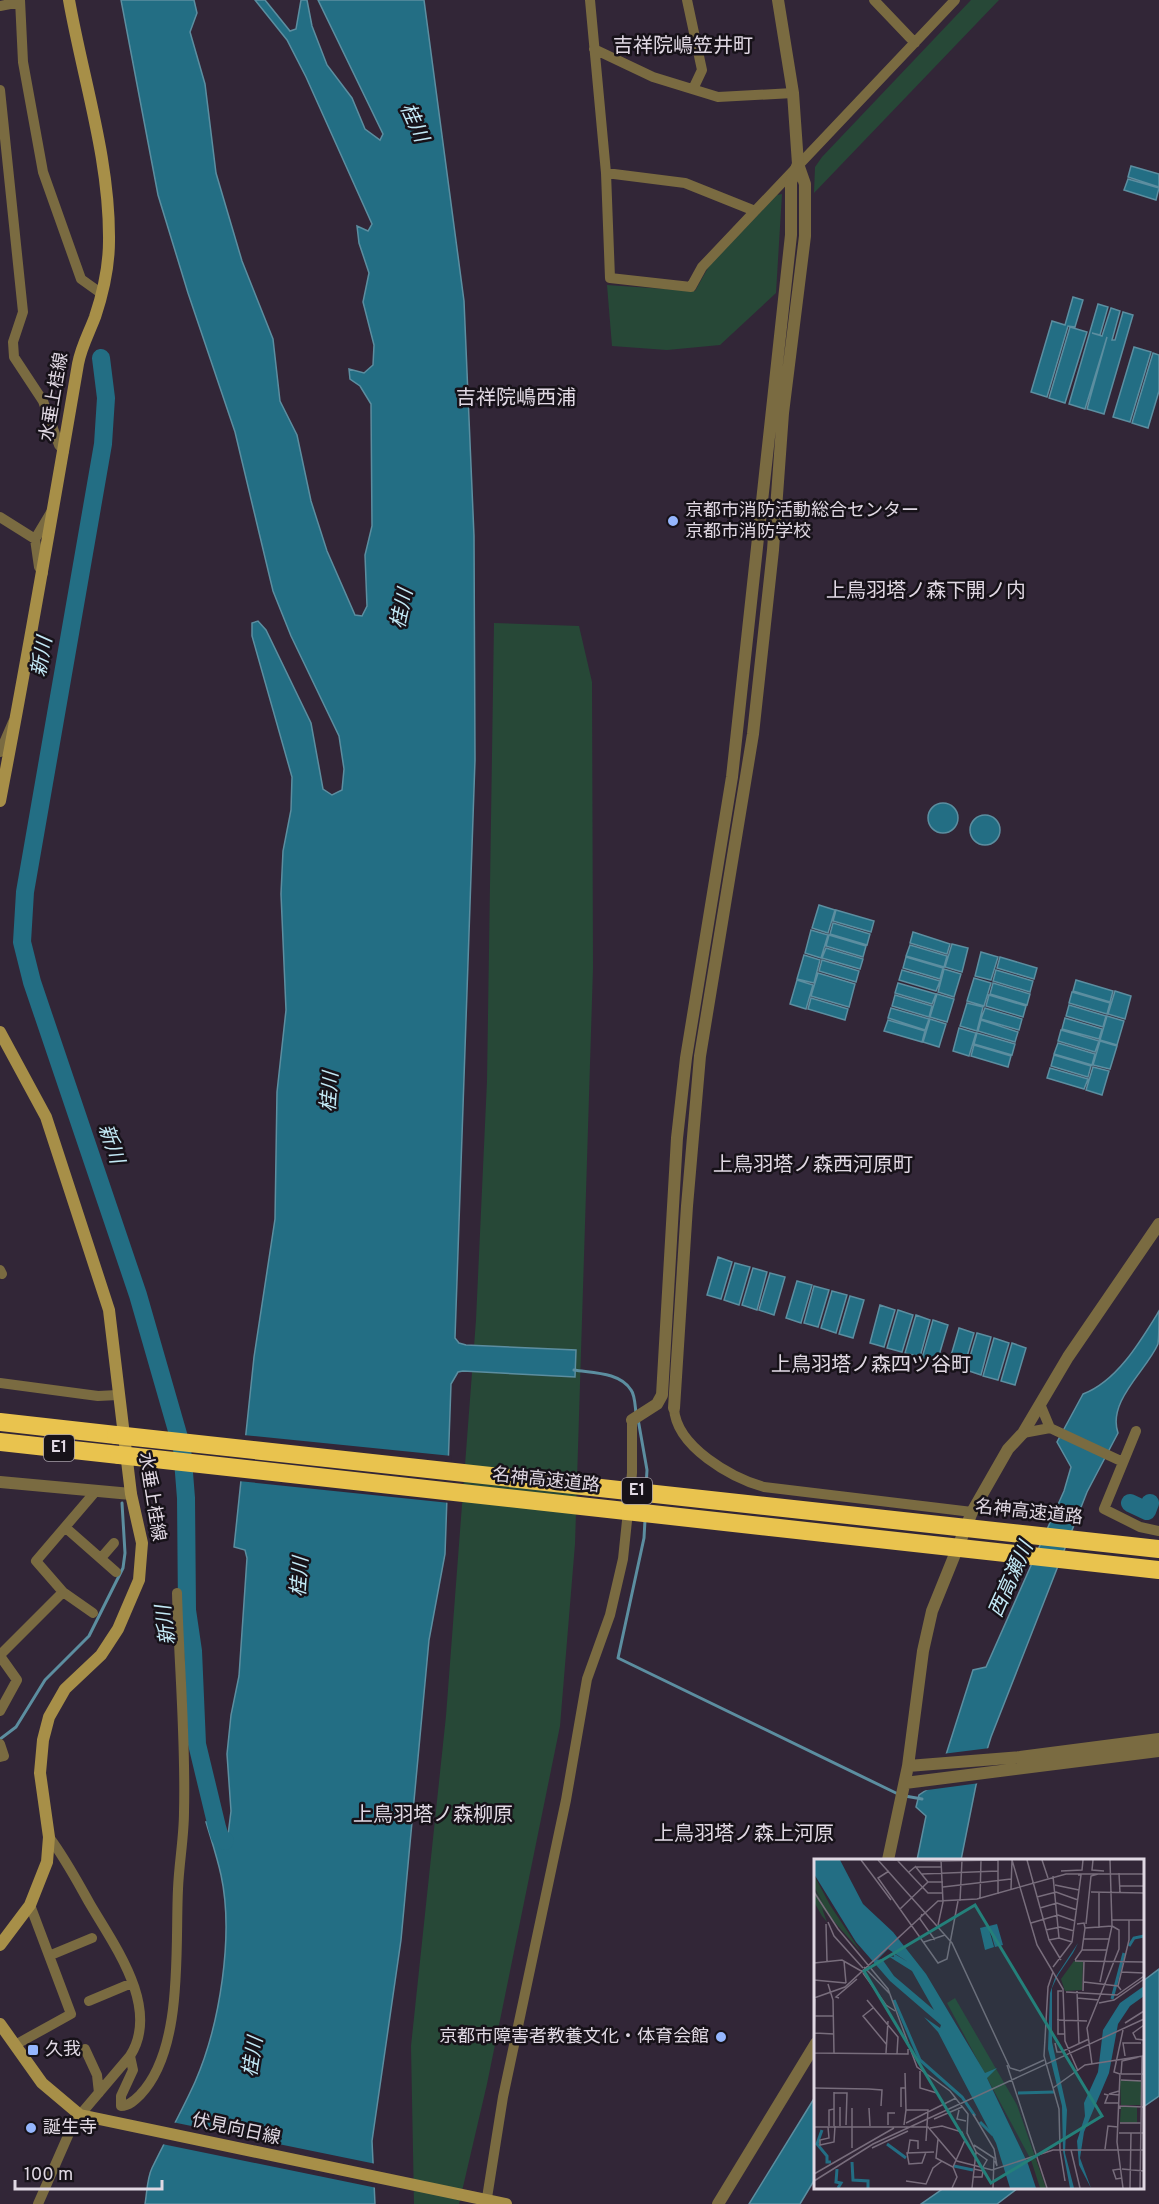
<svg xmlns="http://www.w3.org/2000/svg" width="1159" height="2204" font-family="Overpass,'Noto Sans JP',sans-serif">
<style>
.green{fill:#274837}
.water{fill:#236e84;stroke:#5c8ea0;stroke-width:1.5}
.pier{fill:#322637}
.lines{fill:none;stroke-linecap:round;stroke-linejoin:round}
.stream{stroke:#5c8ea0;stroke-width:3}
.river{stroke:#236e84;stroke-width:18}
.minor{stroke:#7a6b41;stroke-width:10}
.tertiary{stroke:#7a6b41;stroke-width:12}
.secondary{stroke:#a78f48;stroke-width:12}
.motorway{stroke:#e9c34e;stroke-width:18}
.motorway-bridge{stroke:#e9c34e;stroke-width:18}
.poi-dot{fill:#95b6fd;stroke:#171219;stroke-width:2}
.labels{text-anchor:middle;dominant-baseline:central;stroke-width:5;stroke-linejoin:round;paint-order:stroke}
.shield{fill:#171219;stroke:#a49da6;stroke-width:1.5}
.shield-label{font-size:16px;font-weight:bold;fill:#e0d8e3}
.street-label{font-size:18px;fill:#e0d8e3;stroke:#171219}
.poi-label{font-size:18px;fill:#e0d8e3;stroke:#171219;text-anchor:start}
.neighbourhood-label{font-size:20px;fill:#e0d8e3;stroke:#171219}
.water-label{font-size:20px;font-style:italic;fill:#c3e9f6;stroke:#171219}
.inset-river{fill:none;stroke:#236e84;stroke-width:3}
.inset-road{fill:none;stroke:#786d7c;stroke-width:1.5}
.view{fill:#24807a;fill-opacity:0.15;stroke:#24807a;stroke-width:3}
.inset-edge{fill:none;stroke:#e0d8e3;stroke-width:3}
</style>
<rect width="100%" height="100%" fill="#322637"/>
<path class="green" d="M971,0h28l-185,193 1,-26 7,-10z
M782,194l-6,99 -56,52 -53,5 -55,-4 -5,-61 88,6 14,-25 68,-71z
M494,623l85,3 13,56 1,286 -18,576 -15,182 -73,358 -28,120h-45l-3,-158 35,-330 30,-396 11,-239z"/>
<path class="water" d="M121,0h73l3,13 -7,19 15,52 11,89 26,88 31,78 7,62 17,34 14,66 16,50 28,64 7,1 5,-10 -2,-51 7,-29 -1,-122 -11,-18 -10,-7 -1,-10 15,4 9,-8 1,-20 -11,-43 6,-29 -10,-30 -2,-17 11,5 4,-7 -66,-147 -19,-37 -32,-40h10l25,31 6,-2 5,-29h6l5,26 15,39 25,33 13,31 15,11 3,-6 -65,-134h106l40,301 10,235 1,224 -20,578 4,5 7,2 110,5 -1,27 -112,-6 -5,1 -7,12 -6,170 -16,86 -28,300 -29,201 3,63h-230c2,-11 2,-26 7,-36 14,-29 30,-57 43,-86 25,-57 39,-147 26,-207 -4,-18 -10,-36 -15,-53l16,-1 1,12 5,2 3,-24 -4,-57 4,-39 8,-39 8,-118 -2,-8 -11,-3 20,-190 21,-138 2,-127 9,-82 -5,-116 2,-43 8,-41 1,-33 -40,-141v-13l6,-2 8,9 45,93 12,66 9,6 10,-5 2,-21 -5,-33 -48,-100 -18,-45 -38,-159 -47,-139 -30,-98z
M1131,166l28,8v13l-31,-10z
M1128,179l31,9 -3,12 -32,-10z
M1073,297l10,3 -8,27 -7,-1 -21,71 -16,-5 21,-71 13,4z
M1098,304l10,3 -8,28 -8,-2 10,3 9,-28 9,3 -8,29h3l8,-28 10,3 -29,99 -17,-5 20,-72 -22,72 -16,-5z
M1070,327l17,5 -22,71 -16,-5z
M1134,347l17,5 -21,70 -17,-5z
M1153,353l6,2v36l-11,37 -16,-5z
M928 818a15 15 0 1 1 30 0a15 15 0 1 1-30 0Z
M970 830a15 15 0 1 1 30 0a15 15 0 1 1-30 0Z
M819,905l16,5 -7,23 -16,-5z
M836,910l38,11 -3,11 -38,-11z
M833,923l37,11 -3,11 -37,-11z
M811,930l17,5 -7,23 -16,-5z
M913,932l37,12 -3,10 -37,-11z
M829,935l37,11 -3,11 -37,-11z
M952,944l16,4 -6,24 -17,-5z
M910,945l37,11 -3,11 -38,-11z
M826,948l37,11 -3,10 -38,-11z
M981,952l17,5 -7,23 -16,-4z
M804,955l16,5 -6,23 -17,-4z
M906,957l37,11 -3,11 -37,-11z
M1000,957l37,11 -3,11 -37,-11z
M822,960l37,11 -3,11 -37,-11z
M944,969l17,5 -7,23 -16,-5z
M902,970l38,11 -4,10 -37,-11z
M996,970l37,11 -3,11 -37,-11z
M818,973l37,11 -6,23 -38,-11z
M974,978l17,5 -7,23 -17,-5z
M797,980l16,5 -7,24 -16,-5z
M1076,980l37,11 -3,11 -37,-11z
M898,983l38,11 -4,10 -37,-11z
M993,983l37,11 -3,11 -37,-11z
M1115,991l16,5 -6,23 -17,-5z
M1072,992l38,11 -3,11 -38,-11z
M937,994l17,5 -7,23 -17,-5z
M895,995l37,11 -3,11 -37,-11z
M989,995l37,11 -3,11 -37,-11z
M811,998l37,11 -3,11 -37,-11z
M967,1003l16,4 -6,24 -17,-5z
M1069,1005l37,11 -3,11 -37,-11z
M891,1008l38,11 -4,11 -37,-12z
M985,1008l37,11 -3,11 -38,-11z
M1107,1016l17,5 -7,24 -17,-5z
M1065,1018l37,11 -3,10 -37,-10z
M930,1019l16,5 -7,23 -16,-5z
M888,1020l37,11 -3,11 -38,-11z
M981,1020l37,12 -3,10 -37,-11z
M959,1028l17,5 -7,23 -16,-5z
M1061,1030l38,11 -4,11 -37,-11z
M977,1033l38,11 -3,11 -38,-11z
M1100,1041l17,5 -7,23 -17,-4z
M1058,1043l37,11 -3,11 -38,-11z
M974,1045l37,11 -3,11 -37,-11z
M1054,1055l37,11 -3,11 -37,-11z
M1093,1067l16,4 -7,24 -16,-5z
M1050,1068l38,11 -4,10 -37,-11z
M718,1257l14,5 -11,37 -14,-4z
M735,1263l15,4 -11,38 -15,-5z
M753,1268l14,4 -10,38 -15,-5z
M770,1273l15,4 -11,38 -15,-5z
M797,1281l15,4 -11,38 -15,-5z
M814,1286l15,4 -11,37 -14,-4z
M832,1291l15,4 -11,38 -15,-5z
M850,1296l14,4 -11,38 -14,-4z
M880,1305l15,5 -11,37 -14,-4z
M898,1310l15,5 -11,37 -15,-4z
M1159,1311c0,10 0,25 -1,33 -11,26 -51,57 -40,89l-31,59 -96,245 -15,48 -15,75h-44l9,-44 -10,-9 3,-12 18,-12 36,-113 13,-3 78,-176 7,-24 -14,-25 26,-48c34,-13 57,-52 76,-83z
M916,1315l14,5 -10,37 -15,-4z
M933,1320l15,5 -11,37 -15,-4z
M959,1328l15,5 -11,37 -15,-4z
M977,1333l14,4 -10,38 -15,-5z
M994,1338l15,5 -11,37 -15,-4z
M1012,1343l14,5 -11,37 -14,-4z
M1159,1969v127l-16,11v-126z
M815,2097v82l-15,25h-51z
M944,2188h74l-21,16h-76z"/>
<path class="pier" d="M243,1435l209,21 -2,47 -212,-22z
M990,1748l-10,35 -60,8 14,-10 8,-27z
M172,2122l204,42 1,24 -215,-44z"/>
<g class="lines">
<path class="stream" d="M574,1370c18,3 46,2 57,20 4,5 4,16 5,23
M638,1419l9,51 -1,17
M645,1520l-1,18 -26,120 280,136
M0,1739l16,-12 29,-47 44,-44 34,-68 2,-15 -3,-50
M905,1796l17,3"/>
<path class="river" d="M101,358l5,40 -3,46 -78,448 -3,50 10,40 106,313 44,153 4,50 1,112 6,41 4,93 20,83 3,10 5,4
M1130,1503l17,8 3,-8"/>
<path class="minor" d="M20,0l3,62 20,110 38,107 21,15
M590,0l16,173 4,105 81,9 11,-20 253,-267
M687,0l15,70 -9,19
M874,0l41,43
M0,6l20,-4
M594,49l59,28 65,20 75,-4
M0,90l23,222 -10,30 1,15 29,44 16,44 5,6
M606,173l79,10 70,28
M0,517l35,22
M43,573l-4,-6 -4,-28 18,-30
M0,752l13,-30
M0,1270l2,4
M0,1383l98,13 20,-1
M674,1408c2,39 58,70 90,79l208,25
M1050,1428l73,34
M1136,1431l-32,78 36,18 19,4
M1023,1433l27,-5 -10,-24
M66,1528l50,44
M101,1558l13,-15
M93,1613l-30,-21 -27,-31 59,-69
M0,1655l63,-63
M0,1656l17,24 -17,31
M0,1744l4,12 -4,1
M51,1955l41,-17
M89,2001l43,-18
M15,2045l56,-31 -41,-109
M85,2049l12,26 2,18
M130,2056l3,14 -12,26v10c8,0 14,-6 19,-11 44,-46 35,-147 38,-206 1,-26 6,-52 6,-77 2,-73 -5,-146 -7,-219
M38,2204l36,-82 56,-66c31,-48 -16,-111 -40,-152 -13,-23 -25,-46 -41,-67
M486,2204l17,-107 63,-297 21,-121 23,-64 13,-56 9,-86v-53"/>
<path class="tertiary" d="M674,1408l13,-202 13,-150 53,-322 20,-184 10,-137 22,-177v-52l-7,-20 -5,-71 -15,-93
M632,1420l25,-16 5,-9 15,-257 9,-80 46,-281 59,-542v-53l7,-18
M0,1482l131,12
M908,1766l112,-9 139,-18
M905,1783l254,-32
M888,1860l20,-94 15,-115 9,-40 40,-99 36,-63 15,-16 45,-76 91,-133
M718,2204l98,-161"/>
<path class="secondary" d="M0,801c28,-145 53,-291 78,-437 3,-17 11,-31 17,-47 8,-24 14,-50 14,-76 1,-81 -26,-162 -40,-241
M0,1032l46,85 63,193 22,184 11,49 -3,37 -21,49 -17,26 -36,34 -16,28 -6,23 -3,33 9,64 -2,25 -17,43 -30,40
M0,2024l42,59 38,32 426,89"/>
<path class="motorway" d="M0,1422l116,13
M0,1442l119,13"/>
<path class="motorway-bridge" d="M116,1435l1043,114
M119,1455l1040,115"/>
</g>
<g class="poi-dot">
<circle cx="673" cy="521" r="6"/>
<circle cx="721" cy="2037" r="6"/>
<rect x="27" y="2044" width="12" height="12" rx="3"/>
<circle cx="31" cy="2128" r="6"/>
</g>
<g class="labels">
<g class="shield">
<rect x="44" y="1435" width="30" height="26" rx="4.5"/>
<rect x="622" y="1478" width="30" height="26" rx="4.5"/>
</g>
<g class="shield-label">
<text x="59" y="1448">E1</text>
<text x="637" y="1491">E1</text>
</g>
<g class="street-label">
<text transform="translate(55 397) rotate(-80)">水垂上桂線</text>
<text transform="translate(546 1481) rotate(6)">名神高速道路</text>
<text transform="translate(151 1497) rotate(81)">水垂上桂線</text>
<text transform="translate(1029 1513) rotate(6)">名神高速道路</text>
<text transform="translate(236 2130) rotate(12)">伏見向日線</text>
</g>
<g class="poi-label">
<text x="685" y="511">京都市消防活動総合センター<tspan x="685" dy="21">京都市消防学校</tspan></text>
<text x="709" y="2037" text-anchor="end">京都市障害者教養文化・体育会館</text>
<text x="45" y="2050">久我</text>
<text x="43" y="2128">誕生寺</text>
</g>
<g class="neighbourhood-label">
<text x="683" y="47">吉祥院嶋笠井町</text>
<text x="516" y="399">吉祥院嶋西浦</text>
<text x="926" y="592">上鳥羽塔ノ森下開ノ内</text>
<text x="813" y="1166">上鳥羽塔ノ森西河原町</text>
<text x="871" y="1366">上鳥羽塔ノ森四ツ谷町</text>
<text x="433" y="1816">上鳥羽塔ノ森柳原</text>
<text x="744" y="1835">上鳥羽塔ノ森上河原</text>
</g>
<g class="water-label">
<text transform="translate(413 123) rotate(66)">桂川</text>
<text transform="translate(403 609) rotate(-78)">桂川</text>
<text transform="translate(43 657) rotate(-80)">新川</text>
<text transform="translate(331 1092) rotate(-86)">桂川</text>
<text transform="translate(110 1144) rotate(71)">新川</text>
<text transform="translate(301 1577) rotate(-86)">桂川</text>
<text transform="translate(1012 1580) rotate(-66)">西高瀬川</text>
<text transform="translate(167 1625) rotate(-97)">新川</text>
<text transform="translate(254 2057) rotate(-81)">桂川</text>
</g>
</g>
<g transform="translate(814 1859)">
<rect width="330" height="330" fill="#322637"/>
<path d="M0,16l16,30 31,47 -39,-44 5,14 -5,-6 -8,-14v-13l10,15 -10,-17zM260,102h9l-1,29 -17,1 -4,-12zM141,139l62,107 29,83h-6l-9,-28 -84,-157zM306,221l21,1v24h-20zM307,248h16v16l-17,-1z" fill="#274837"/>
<path d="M0,1h26l23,44 30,28 33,42 59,99 12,-5 -10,10 41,86 8,24h-26l-14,-45 -58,-111 -14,-15 16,11 1,-3 -51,-44 -34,-39 -42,-68zM74,90l20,13 -15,-9 1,4 -6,-1 24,15 22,39 -40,-34 -12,-17 -5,1zM275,1l-11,83 -5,10 -15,22 -6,13v54l15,68 -2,43 9,35h-4l-7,-37 -1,-45 -14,-57 2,-56 5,-15 23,-35zM183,65l6,21 -8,2 -6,-21zM174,67l6,21 -9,3 -5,-22zM330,127v10l-14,10 -12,18 -9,49 -25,59 -4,26 11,30 -12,-23 -2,-24 8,-25 -1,-13 14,-31 5,-42 17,-27z" fill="#236e84" fill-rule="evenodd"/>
<path class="inset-river" d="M315,87l5,-8 10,-2M298,140l12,-46M80,141l26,60 42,37 13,19M204,234l36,-1M166,263l13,13M8,271l-5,14 10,12v6h4M73,285l19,14M38,303l1,18 15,1v7M140,307l19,4M23,310l-1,13 5,1 -3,5"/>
<path class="inset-road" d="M47,1l30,40M64,1l74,83 58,125 10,3 24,-11M66,1l61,1M83,1l31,33h15M198,1l25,85 26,44 2,52 13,30M213,1l22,80 12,20M228,1l6,18M279,1l-1,10 12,1M128,2l56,-1M101,7l13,16M75,12l-11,7 60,85 9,-4 11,-58M247,12l21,-1 1,-10M95,13l6,-5h27M305,14l1,20M108,15l76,-3M239,17l6,62M241,26l24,5M306,27h24M129,28l68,-8M197,30l1,-29M0,33l24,37 50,60 29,78 33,24 18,23 -1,19 9,19 -4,36M277,33l53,1M184,35v-34M223,38l19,-5 22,8M166,39l1,-38M146,42l2,-41M226,49l17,-5 20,7M86,50l28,-27h15M108,55l-2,5 15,21M298,61h32M14,63l6,14 29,32M217,64l27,-8 17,6M12,65l1,37M272,65l5,-48 7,-2M124,66l5,-23 -2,-42M271,69l27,-2M285,69v-35M232,71l14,-3 14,4M270,80h25M235,81l10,-2 13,4M110,83l21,-7M268,91h25M261,101l7,-10 3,-22 -1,-5 -7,1M30,102l2,22M261,102l69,1M0,104l28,-3 21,12M50,108l26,27M239,108l19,-25 9,-67h-3M239,113l-5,15 -4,69 15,53 1,41 5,31M307,113l23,1M49,114l23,32 9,6M0,121l32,3M270,123l34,4M286,123l12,-56 -2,-66M14,125l5,16 1,53M307,131l-3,-4 11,-46v-20M248,132h-4v43h6M263,132l2,53M269,132l1,-30M252,133l51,3 27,-19M0,139l31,-11 93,-86 39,-2 89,-25h78M25,139l-3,-1 21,-18M263,139l22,2M53,141l31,37 -1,17M285,144l15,-3 30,-21M59,149l-10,8 24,29M0,157h19M243,161l30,1M311,164l19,-12M330,166l-11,8 3,6 8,1M1,174l19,1M241,184l2,9h4l28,-13M0,194l94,1v-5M0,194l1,-54M72,194l2,-32M311,197l-2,-13h18M278,205l-5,-36 32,-79v-19l-7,-4M193,206l40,123M106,212v17l17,5M91,214l1,37M307,215l1,-13 17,-4M307,215h22M307,221l21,1M0,229l55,1M239,229l32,-23 58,-9M55,230l13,1 -1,16M20,233v34M20,234h13l-1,32M290,235l4,1 -3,8h14M305,236l-10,-1 10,-3M87,248v-19h4M38,249v40M55,249l1,18M306,250v-3l23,1M145,251l-2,9 9,2M159,255l21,35 3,17 -2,-5M120,260l28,-12M92,264l50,-25M306,264h21M74,266v-12h7M90,266l2,-15h22l-2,31M15,267v-16l5,-1M26,267v-19M0,268h114l29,34 35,9 61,-20h91M14,268l1,11 -9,2v5l14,-3 1,-16M116,269l12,-2 20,6 3,8 -12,27M305,274h25M124,280l-2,19 17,9 4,10 -5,11M160,286l20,13 -1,30M58,289l36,-17M291,290l3,-23 10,1M257,291l9,38M112,293l-4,11 -13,1 -2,-11 27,-1M162,293l11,8 -4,7M94,294l2,-13 8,1v8M306,310l-7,1 3,9 6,-1M308,310l22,2M0,315l80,-46M159,318h9l1,-6 -9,-2M0,322l59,-37 271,-125M92,322l20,3 7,-16 9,-7M309,329l-6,-46 3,-68 -6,-2 9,-42M316,329l1,-55M326,329l2,-131"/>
<path class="view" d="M161,46l127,211 -111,67 -127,-212z"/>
<rect width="330" height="330" class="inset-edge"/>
</g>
<path d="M15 2180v9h147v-9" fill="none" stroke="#e0d8e3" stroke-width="3"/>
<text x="24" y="2180" font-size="18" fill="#e0d8e3" stroke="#171219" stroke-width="4.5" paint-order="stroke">100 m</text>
</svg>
